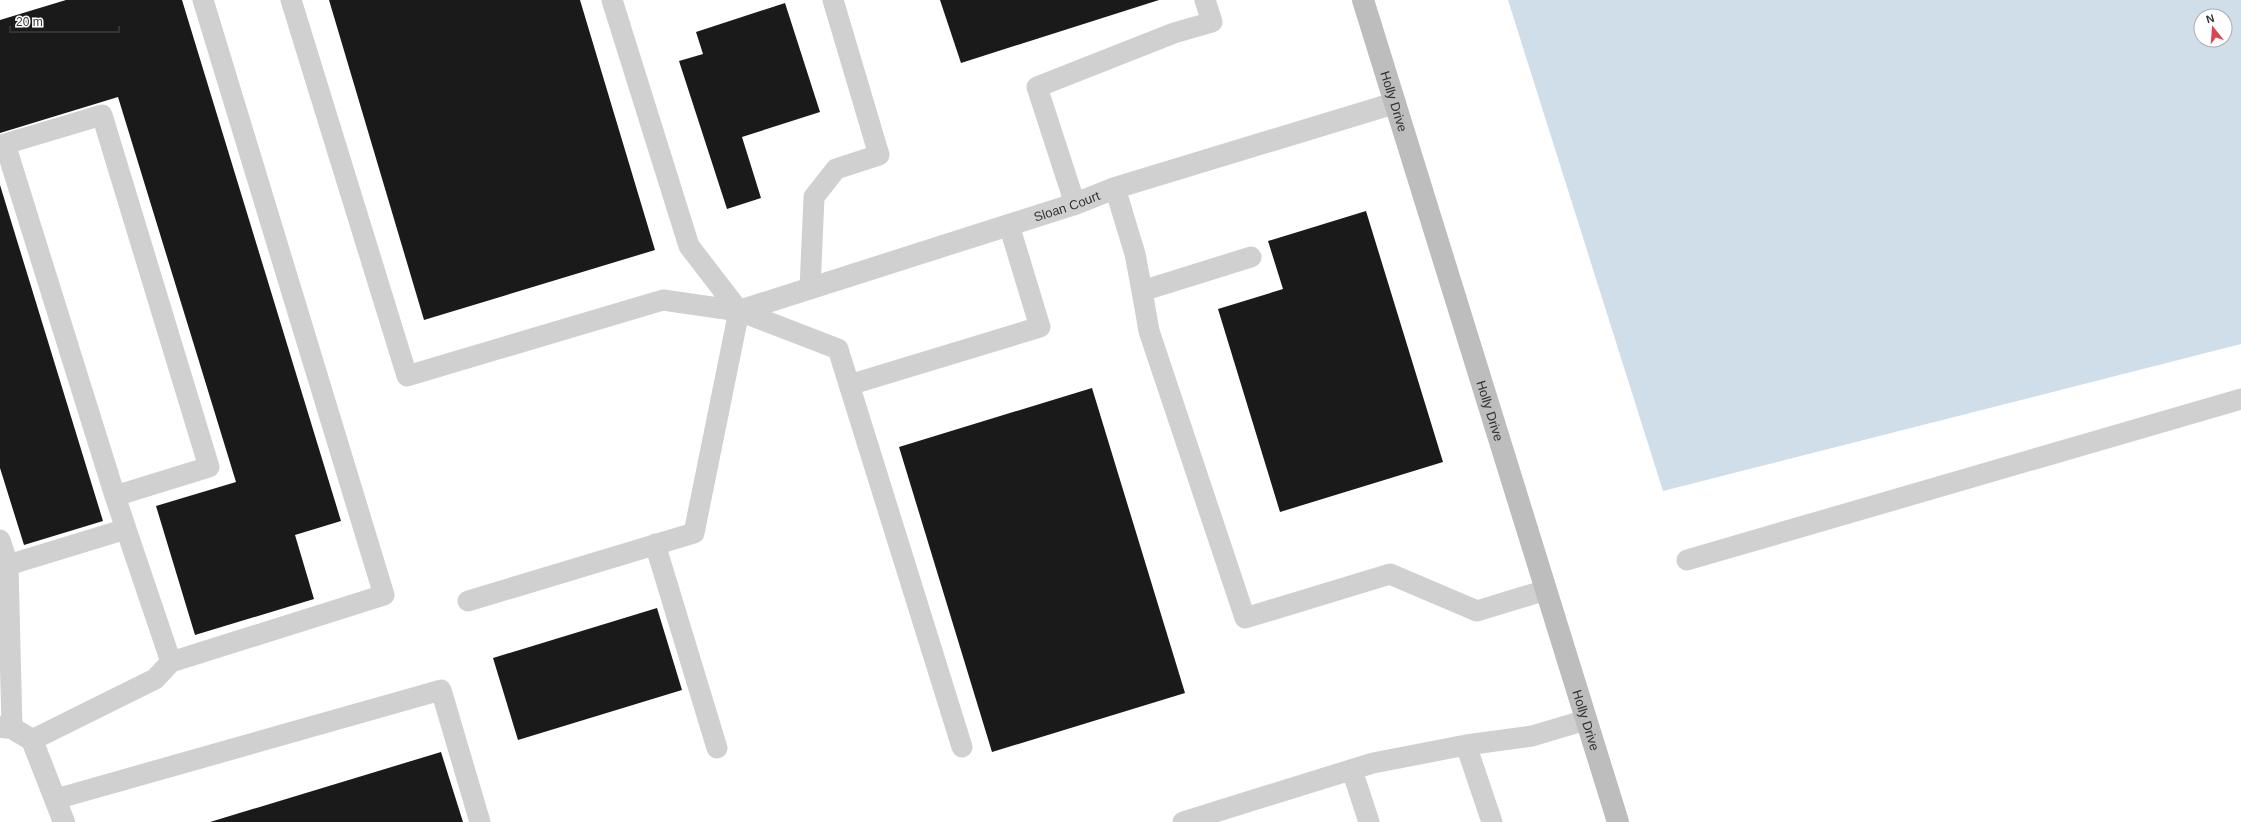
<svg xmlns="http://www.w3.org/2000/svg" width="2241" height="822" font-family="Arial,sans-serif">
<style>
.water{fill:#cfdee9;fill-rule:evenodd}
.building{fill:#1a1a1a}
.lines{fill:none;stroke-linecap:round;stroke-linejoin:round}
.lane{stroke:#d0d0d0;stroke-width:21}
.street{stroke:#d0d0d0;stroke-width:22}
.secondary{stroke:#bdbdbd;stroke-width:22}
.labels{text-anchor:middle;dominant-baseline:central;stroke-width:4;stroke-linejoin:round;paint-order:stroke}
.street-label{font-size:13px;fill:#333;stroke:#fff}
</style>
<rect width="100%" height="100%" fill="#fff"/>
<path class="water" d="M1508,0h733v344l-578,147zM2201,16h24v24h-24z"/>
<path class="building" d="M66,0h116l159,521 -46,14 19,64 -119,36 -39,-129 80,-24 -118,-385 -118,36v-113z
M329,0h251l75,250 -231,70z
M940,0h219l-198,63z
M785,3l35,109 -78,25 19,61 -34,11 -48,-148 24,-7 -7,-22z
M0,185l103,336 -79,24 -24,-77z
M1366,211l77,251 -163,50 -62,-203 65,-20 -15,-48z
M1092,388l93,305 -193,59 -93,-305z
M657,608l25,82 -164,50 -25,-82z
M441,752l22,70h-253z"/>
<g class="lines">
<path class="lane" d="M291,0l116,376 256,-76 76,11 99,38 124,398
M1115,188l20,66 7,37 109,-34
M1075,204l-38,-117 137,-54 38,-11 -7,-22
M810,289l4,-92 22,-28 43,-14 -46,-155
M1142,291l7,40 96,287 145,-44 87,37 69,-21
M849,385l191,-58 -31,-102
M115,496l94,-29 -107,-352 -97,29 110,352 11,33
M0,540l8,25 4,163
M655,544l62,204
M1687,560l554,-161
M8,565l118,-36 45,133 213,-67 -181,-595
M468,601l226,-68 45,-222 -50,-65 -77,-246
M32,740l123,-61 16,-17
M1466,745l26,77
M1352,770l17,52
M56,799l385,-109 39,132
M1183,822l190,-59 93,-18 66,-9 54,-16"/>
<g class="street">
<path id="s1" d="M739,311l336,-107 40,-16 280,-85"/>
<path d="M0,727l12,1 20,12 32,82"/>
</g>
<path class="secondary" id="s2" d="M1363,0l255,822"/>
</g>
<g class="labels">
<g class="street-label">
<text stroke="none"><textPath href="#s2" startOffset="106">Holly Drive</textPath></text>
<text stroke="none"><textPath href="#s1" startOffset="344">Sloan Court</textPath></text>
<text stroke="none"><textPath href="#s2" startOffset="430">Holly Drive</textPath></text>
<text stroke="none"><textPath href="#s2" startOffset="754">Holly Drive</textPath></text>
</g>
</g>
<g transform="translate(2213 28) rotate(343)"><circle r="19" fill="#ffffff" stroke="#adadad"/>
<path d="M0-3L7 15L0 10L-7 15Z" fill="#d7484e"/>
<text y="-6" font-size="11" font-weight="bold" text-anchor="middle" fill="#333333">N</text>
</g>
<path d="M10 26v6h109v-6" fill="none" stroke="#333333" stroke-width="2"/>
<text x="16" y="26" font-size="12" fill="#333333" stroke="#ffffff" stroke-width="3" paint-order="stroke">20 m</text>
</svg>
